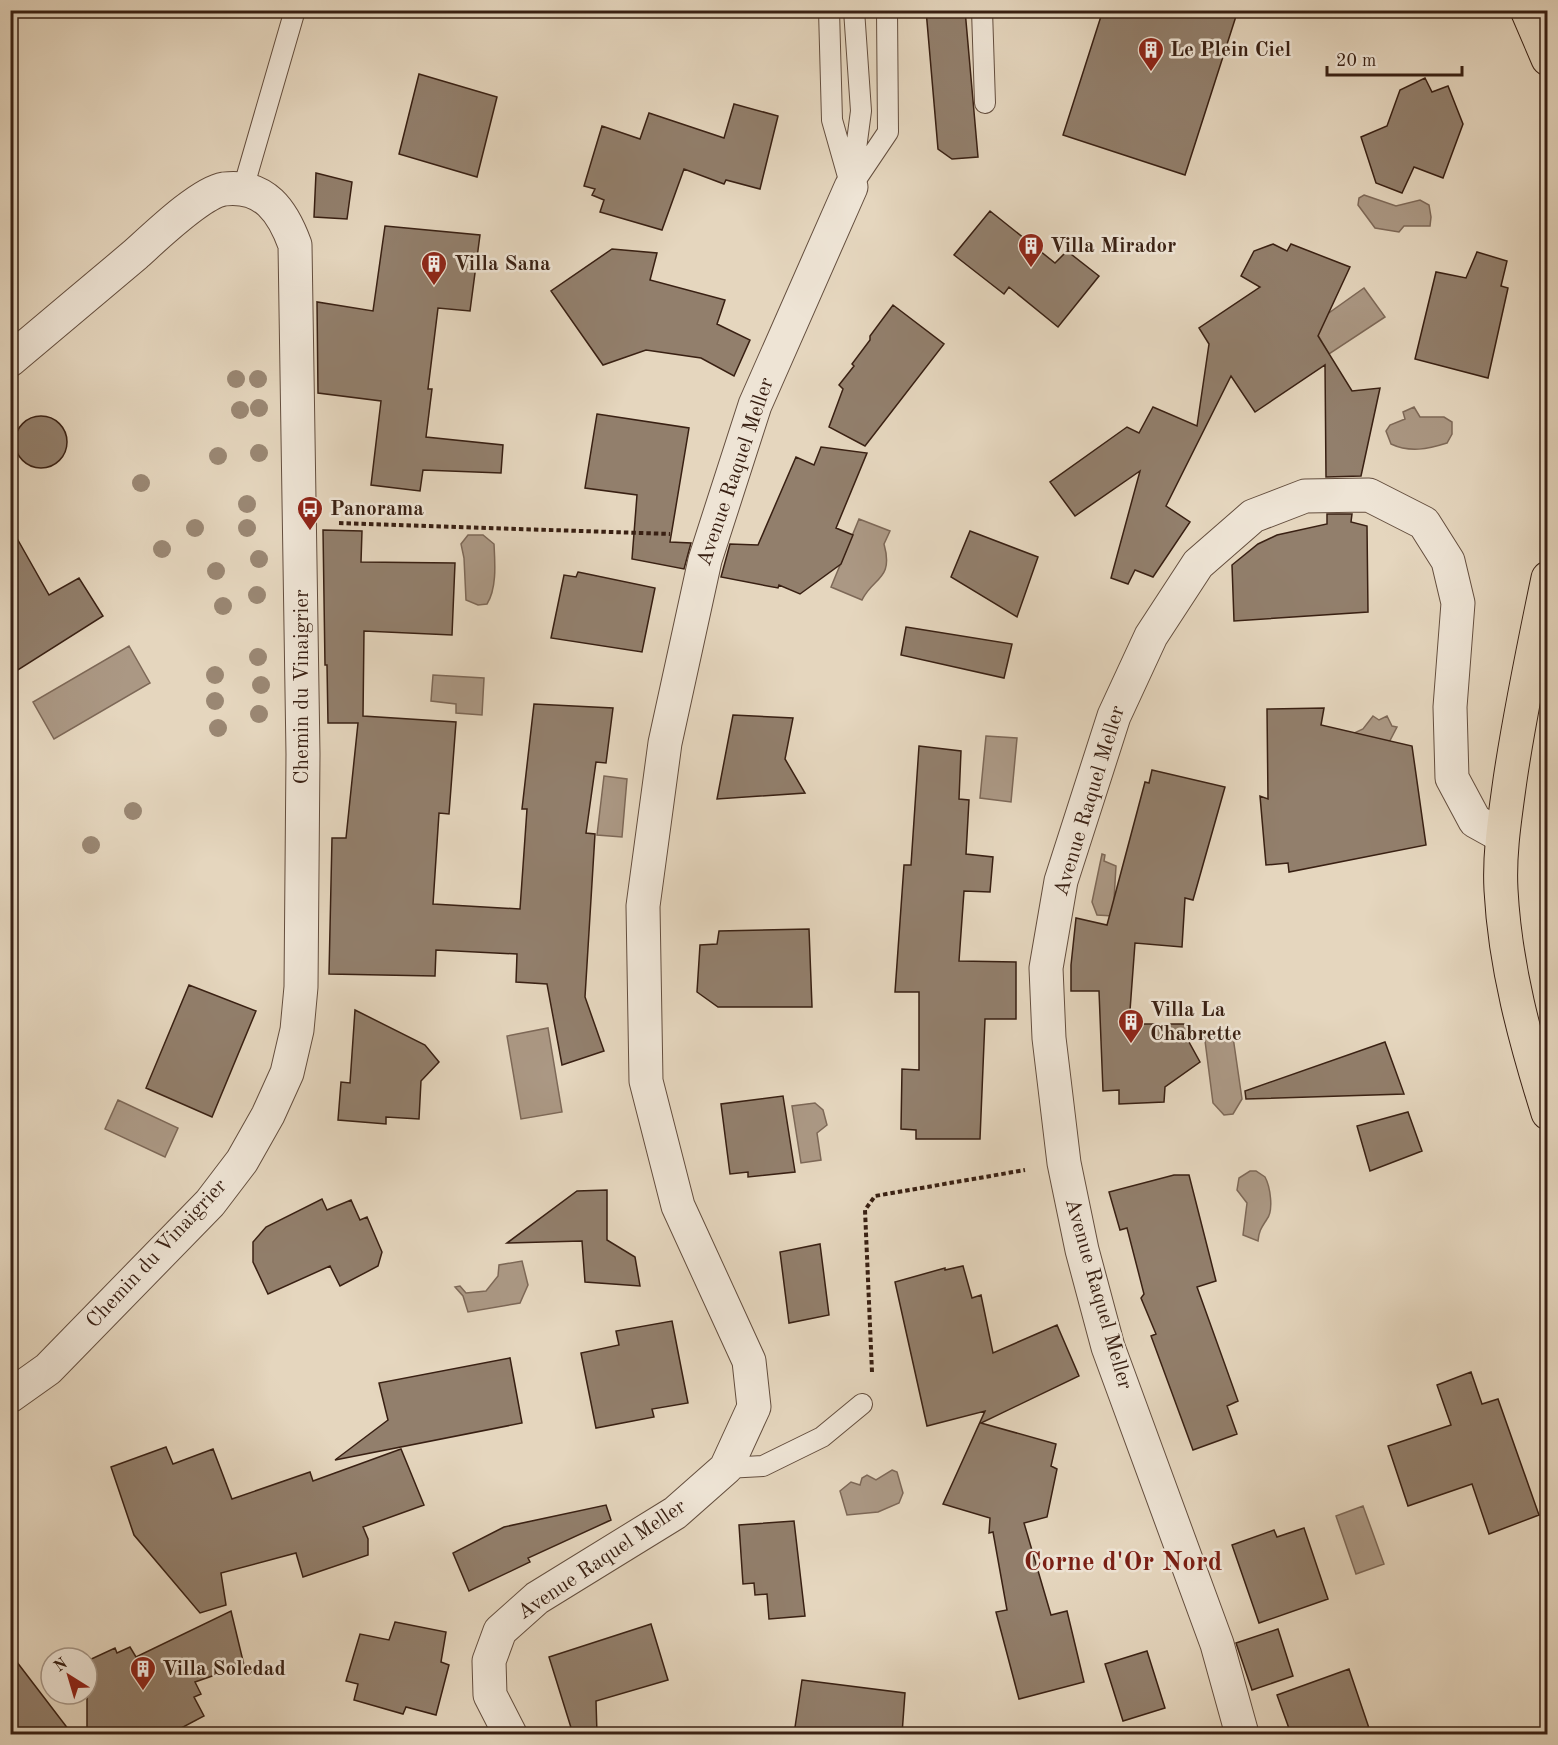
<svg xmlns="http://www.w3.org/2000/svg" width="1558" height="1745" font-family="'Old Standard TT',serif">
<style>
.water{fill:#ab9884;stroke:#7d6857;stroke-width:1.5}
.building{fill:#927f6c;stroke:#392013;stroke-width:1.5}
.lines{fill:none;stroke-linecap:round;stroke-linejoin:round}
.service-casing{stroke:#644e3e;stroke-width:22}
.minor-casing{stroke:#644e3e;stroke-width:35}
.primary-casing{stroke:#392013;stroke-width:35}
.path{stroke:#392013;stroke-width:4;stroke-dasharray:4.5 3;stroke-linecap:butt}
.service{stroke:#eee4d5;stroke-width:20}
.minor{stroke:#eee4d5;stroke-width:33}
.primary{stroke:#e5d6be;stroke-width:33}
.tree{fill:#9a8773}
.labels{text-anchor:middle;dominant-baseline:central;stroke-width:5;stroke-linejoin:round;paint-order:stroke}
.poi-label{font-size:21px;font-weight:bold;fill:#392013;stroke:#eee4d5;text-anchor:start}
.street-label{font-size:21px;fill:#392013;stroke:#eee4d5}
.district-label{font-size:27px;font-weight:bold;fill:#7a1f14;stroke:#eee4d5}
</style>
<rect width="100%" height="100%" fill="#e5d6be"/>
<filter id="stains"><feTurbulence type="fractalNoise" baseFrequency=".00333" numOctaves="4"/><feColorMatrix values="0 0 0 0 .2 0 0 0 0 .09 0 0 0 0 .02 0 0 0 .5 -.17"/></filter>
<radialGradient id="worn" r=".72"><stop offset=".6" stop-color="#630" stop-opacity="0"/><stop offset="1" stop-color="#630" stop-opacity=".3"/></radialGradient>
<path class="water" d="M1364,195l32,11 24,-6 9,5 2,12 -1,9h-26l-5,6 -24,-4 -17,-23 1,-7z
M1364,288l21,29 -56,37 -17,-29z
M1414,407l6,10h24l8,5v12l-5,9c-19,6 -37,10 -56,1l-5,-13 4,-6 15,-6 -2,-7z
M859,519l31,12 -6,13c10,36 -11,33 -22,56l-31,-13z
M468,535h15l11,9c1,19 3,44 -7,60l-9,1 -12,-5 -2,-42 -3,-14z
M129,646l21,37 -96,56 -21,-37z
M433,675l51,3 -2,37 -26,-2v-9l-25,-3z
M1373,716l6,4 8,-4 5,10 5,1 -14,27 -31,-20 11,-5z
M986,736l31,2 -6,64 -31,-4z
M604,776l23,3 -5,58 -25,-2z
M1102,854l3,1 -1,6 12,5 -3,50 -16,-1 -5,-13z
M548,1028l14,84 -41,7 -14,-83z
M1232,1030l10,69 -9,15 -9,1 -11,-12 -9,-70z
M118,1100l60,28 -13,29 -60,-28z
M815,1103l8,7 4,15 -10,8 4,27 -20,3 -9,-57z
M1250,1171h6l9,6c5,9 9,33 2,42 -5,8 -8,11 -9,22l-15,-6 4,-32 -10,-13 2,-12z
M522,1261l6,24 -8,18 -52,9 -5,-16 -8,-9 5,-1 6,7 20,-2 12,-15 1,-11z
M892,1470l5,2 6,21 -4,10 -21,9 -31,3 -7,-24 11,-9 9,3 2,-7 5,-3 9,5z
M1363,1506l21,58 -28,10 -20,-58z"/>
<path class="building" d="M926,10h39l13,147 -26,2 -14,-10z
M1103,10h135l-53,165 -122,-40z
M419,74l78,23 -20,80 -78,-23z
M1425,78l7,14 16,-6 15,38 -20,54 -29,-11 -12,26 -26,-10 -15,-46 26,-11 13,-36z
M734,104l44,12 -18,73 -34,-9 -2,4 -40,-15 -22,61 -62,-18 4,-12 -12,-5 3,-6 -11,-3 18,-60 38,13 9,-26 75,25z
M316,173l36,9 -5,37 -33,-2z
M990,211l65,52 12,-12 32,25 -41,51 -49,-40 -5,7 -50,-39z
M385,226l95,9 -10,76 -32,-3 -10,81h4l-6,48 77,8 -2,28 -78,-3 -3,21 -49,-6 10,-84 -63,-8 -1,-91 56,9z
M1273,244l14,7 4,-7 59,23 -32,69 34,55 28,-3 -19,88 -35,1 -1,-112 -70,47 -24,-36 -65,130 24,16 -37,55 -18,-7 -7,14 -17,-6 29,-107 -65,45 -25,-34 77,-55 12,6 14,-26 44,19 12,-82 -10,-16 61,-41 -19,-11 13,-25z
M612,249l45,4 -7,27 75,20 -8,24 33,16 -16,36 -33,-18 -55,-8 -43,15 -52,-74z
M1477,252l30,9 -6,25 7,2 -20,90 -73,-19 21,-87 30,6z
M893,305l51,39 -79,102 -36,-19 14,-38 -4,-4 15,-19 -2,-2 18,-24v-4z
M597,414l92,14 -19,114 21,1 -7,26 -52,-10 5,-64 -52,-7z
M15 442a26 26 0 1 1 52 0a26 26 0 1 1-52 0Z
M821,447l46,6 -31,75 17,7 -12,29 -41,30 -21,-9 -1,3 -57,-11 9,-33 28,1 38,-88 18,8z
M1327,514h25l-1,8 16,4 1,86 -134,9 -2,-56 26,-21 19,-9 50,-11z
M10,526l39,69 30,-17 24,38 -93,59z
M323,530l39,1 -1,31 94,1 -3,72 -88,-4 -1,85 93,6 -7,92 -10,-1 -6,91 87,5 7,-100h-5l12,-105 79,4 -7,55 -10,-1 -10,71 9,1 -10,163 19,54 -42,14 -15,-81 -31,-2 1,-28 -81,-4 -1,26 -106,-2 3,-136h14l12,-115h-30l-1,-58h-2z
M970,531l68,26 -21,60 -66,-40z
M578,572l77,16 -13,64 -91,-14 13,-63 12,2z
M906,627l106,17 -8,34 -103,-23z
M1324,708l-3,17 91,21 14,99 -137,27 -1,-9 -22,2 -6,-69 8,3 -1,-90z
M733,715l60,3 -8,41 20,34 -88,6z
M919,746l42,5 -2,48 10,1 -3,54 27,3 -3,35 -26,-1 -5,70 57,1v57h-31l-5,120h-64v-9l-15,-1 1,-60 17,1v-78h-24l9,-127h7z
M1152,770l73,17 -32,113 -8,-2 -3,49 -47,-4 -6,81h59l1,18 11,20 -35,25 -1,15 -45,2v-14l-16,1 -4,-100h-28v-26l5,-47 31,7 38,-143 4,1z
M809,929l3,78h-94l-21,-15 3,-47 17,-1 2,-13z
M189,985l67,26 -44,106 -66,-29z
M355,1010l70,35 14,17 -18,19 -2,38 -33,-2v7l-48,-4 3,-38 9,1z
M1385,1042l19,52 -158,5 -1,-8z
M783,1096l12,76 -47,5v-5l-18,2 -9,-70z
M1408,1112l14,39 -52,20 -13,-45z
M1174,1175h15l27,106 -19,6 41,114 -11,5 10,28 -44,16 -42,-114 5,-2 -15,-36 3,-4 -17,-66 -7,2 -11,-38z
M607,1190v50l28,17 5,29 -55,-4 -3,-41 -75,2 70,-52z
M322,1199l5,11 24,-10 9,20 7,-3 15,35 -4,14 -38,20 -10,-20 -62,28 -15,-32v-20l13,-15z
M820,1244l9,71 -40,8 -9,-71z
M963,1266l9,32 9,-3 12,58 64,-28 22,51 -98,47 75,21 -5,22 6,3 -10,48 -23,6 27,92 16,-4 17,71 -65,17 -23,-87 11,-2 -14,-78 -4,1 1,-15 -47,-14 42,-93 -58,15 -32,-144 50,-14v2z
M672,1321l16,82 -36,6 2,8 -58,11 -15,-75 38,-8 -3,-14z
M510,1358l12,65 -187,37 53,-40 -9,-37z
M1471,1372l11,32 16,-5 41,116 -50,19 -17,-50 -64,22 -20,-60 63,-21 -14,-40z
M166,1447l7,17 40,-15 19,50 78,-27 3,9 88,-32 23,56 -61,22 5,12v16l-65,22 -7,-24 -75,20 5,32 -26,8 -66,-78 -23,-68z
M606,1505l5,15 -83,38 2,4 -61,29 -16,-38 51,-26z
M794,1521l11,95 -36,3 -2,-25 -12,1 -1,-12 -11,1 -4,-59z
M1304,1528l24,71 -69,24 -27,-78 42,-15 3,7z
M231,1611l13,54 -49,17 6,12 -7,3 10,19 -34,18h-83v-73l28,-13 2,5 13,-6 6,10z
M395,1622l51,10 -5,30 8,3 -13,50 -30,-8 -3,7 -49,-14 4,-16 -12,-3 14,-47 29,6z
M651,1624l17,56 -72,21 1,33h-24l-24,-77z
M1278,1629l15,47 -41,14 -16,-47z
M1147,1651l18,57 -42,13 -18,-57z
M10,1653l62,81h-52l-10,-12z
M1349,1669l22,65h-80l-14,-39z
M802,1680l103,13 -3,41h-108z"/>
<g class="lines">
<defs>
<path id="service" d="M829,10l3,110 19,67
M982,10l3,93
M852,179l9,-68 -7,-101
M851,187l37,-55 -1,-122
M243,189l52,-179
M726,1468l37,-2 59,-29 40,-33"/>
<path id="minor" d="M10,360c42,-35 84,-71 126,-106 19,-17 64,-61 88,-65 41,-5 59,23 71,56l8,509 -2,233 -4,43 -10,43 -19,42 -26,46 -32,42 -162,166 -38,27
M510,1734l-20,-39 -1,-34 11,-30 37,-33 138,-85 51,-45 28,-61 -5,-46 -71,-155 -32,-125 -3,-175 22,-163 40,-183 50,-155 96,-218
M1242,1734l-25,-90 -109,-297 -26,-97 -18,-87 -15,-125 -3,-70 15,-87 53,-165 37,-80 47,-72 55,-48 52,-20 64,-1 55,28 24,38 10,42 -8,104 2,71 23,43 27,15"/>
<path id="primary" d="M1527,10l21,49
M1548,578c-14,67 -28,134 -38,202 -5,37 -11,73 -9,110 4,76 24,150 47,223"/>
</defs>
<use href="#service" class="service-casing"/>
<use href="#minor" class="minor-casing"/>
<use href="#primary" class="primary-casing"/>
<path class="path" d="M339,523l331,11
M872,1372l-7,-162 10,-14 150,-26"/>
<use href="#service" class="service"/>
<use href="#minor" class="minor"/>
<use href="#primary" class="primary"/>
</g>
<g class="tree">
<circle cx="236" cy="379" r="9"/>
<circle cx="258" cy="379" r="9"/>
<circle cx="259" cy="408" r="9"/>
<circle cx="240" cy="410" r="9"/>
<circle cx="259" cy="453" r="9"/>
<circle cx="218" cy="456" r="9"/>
<circle cx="141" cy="483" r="9"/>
<circle cx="247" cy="504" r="9"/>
<circle cx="195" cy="528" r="9"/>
<circle cx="247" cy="528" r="9"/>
<circle cx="162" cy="549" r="9"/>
<circle cx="259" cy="559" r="9"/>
<circle cx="216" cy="571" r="9"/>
<circle cx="257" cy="595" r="9"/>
<circle cx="223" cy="606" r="9"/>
<circle cx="258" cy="657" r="9"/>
<circle cx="215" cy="675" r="9"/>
<circle cx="261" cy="685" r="9"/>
<circle cx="215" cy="701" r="9"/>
<circle cx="259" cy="714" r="9"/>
<circle cx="218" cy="728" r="9"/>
<circle cx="133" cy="811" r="9"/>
<circle cx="91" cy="845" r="9"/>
</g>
<defs>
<symbol id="building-pin" viewBox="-11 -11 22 30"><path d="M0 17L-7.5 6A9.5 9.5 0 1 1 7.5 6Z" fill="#8f2418" stroke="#eee4d5"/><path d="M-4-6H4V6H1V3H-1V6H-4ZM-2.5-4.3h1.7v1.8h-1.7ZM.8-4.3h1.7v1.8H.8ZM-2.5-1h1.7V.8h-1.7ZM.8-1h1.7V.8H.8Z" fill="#fff"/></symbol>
<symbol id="bus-pin" viewBox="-11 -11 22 30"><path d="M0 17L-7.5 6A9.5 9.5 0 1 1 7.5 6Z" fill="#8f2418" stroke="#eee4d5"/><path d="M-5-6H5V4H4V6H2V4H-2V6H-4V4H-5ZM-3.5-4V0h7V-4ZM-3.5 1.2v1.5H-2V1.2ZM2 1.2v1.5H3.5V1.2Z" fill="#fff"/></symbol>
</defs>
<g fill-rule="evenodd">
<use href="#building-pin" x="1136" y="35" width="30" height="40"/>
<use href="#building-pin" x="1016" y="231" width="30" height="40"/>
<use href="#building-pin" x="419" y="249" width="30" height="40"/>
<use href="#bus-pin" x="295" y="494" width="30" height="40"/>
<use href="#building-pin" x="1116" y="1007" width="30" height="40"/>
<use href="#building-pin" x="128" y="1654" width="30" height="40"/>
</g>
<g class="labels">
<g class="poi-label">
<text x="1170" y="50">Le Plein Ciel</text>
<text x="1050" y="246">Villa Mirador</text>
<text x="454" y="264">Villa Sana</text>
<text x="330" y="509">Panorama</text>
<text x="1150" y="1010">Villa La<tspan x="1150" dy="24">Chabrette</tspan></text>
<text x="162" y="1669">Villa Soledad</text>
</g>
<g class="street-label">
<text transform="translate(736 472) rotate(-71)">Avenue Raquel Meller</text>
<text transform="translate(302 687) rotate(-90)">Chemin du Vinaigrier</text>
<text transform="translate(1090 801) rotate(-73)">Avenue Raquel Meller</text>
<text transform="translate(157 1254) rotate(-47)">Chemin du Vinaigrier</text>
<text transform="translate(1098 1294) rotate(74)">Avenue Raquel Meller</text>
<text transform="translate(602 1560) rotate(-34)">Avenue Raquel Meller</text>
</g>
<g class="district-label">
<text x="1123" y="1562">Corne d'Or Nord</text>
</g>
</g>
<rect width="1558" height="1745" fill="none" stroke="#e5d6be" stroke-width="36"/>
<rect x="12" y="12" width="1534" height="1721" fill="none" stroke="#392013" stroke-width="3"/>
<rect x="18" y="18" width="1522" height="1709" fill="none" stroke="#392013" stroke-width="1.5"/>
<g transform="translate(69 1676) rotate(323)"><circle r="28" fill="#eee4d5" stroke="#a69687" stroke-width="1.5"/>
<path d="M0-4.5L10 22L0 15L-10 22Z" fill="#8f2418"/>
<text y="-9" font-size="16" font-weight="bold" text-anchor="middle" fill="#392013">N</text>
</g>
<path d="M1327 66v9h135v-9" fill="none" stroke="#392013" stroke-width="3"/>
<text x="1336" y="66" font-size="18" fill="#392013" stroke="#eee4d5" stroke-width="4.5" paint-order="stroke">20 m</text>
<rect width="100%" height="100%" filter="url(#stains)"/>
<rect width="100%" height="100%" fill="url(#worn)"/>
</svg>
